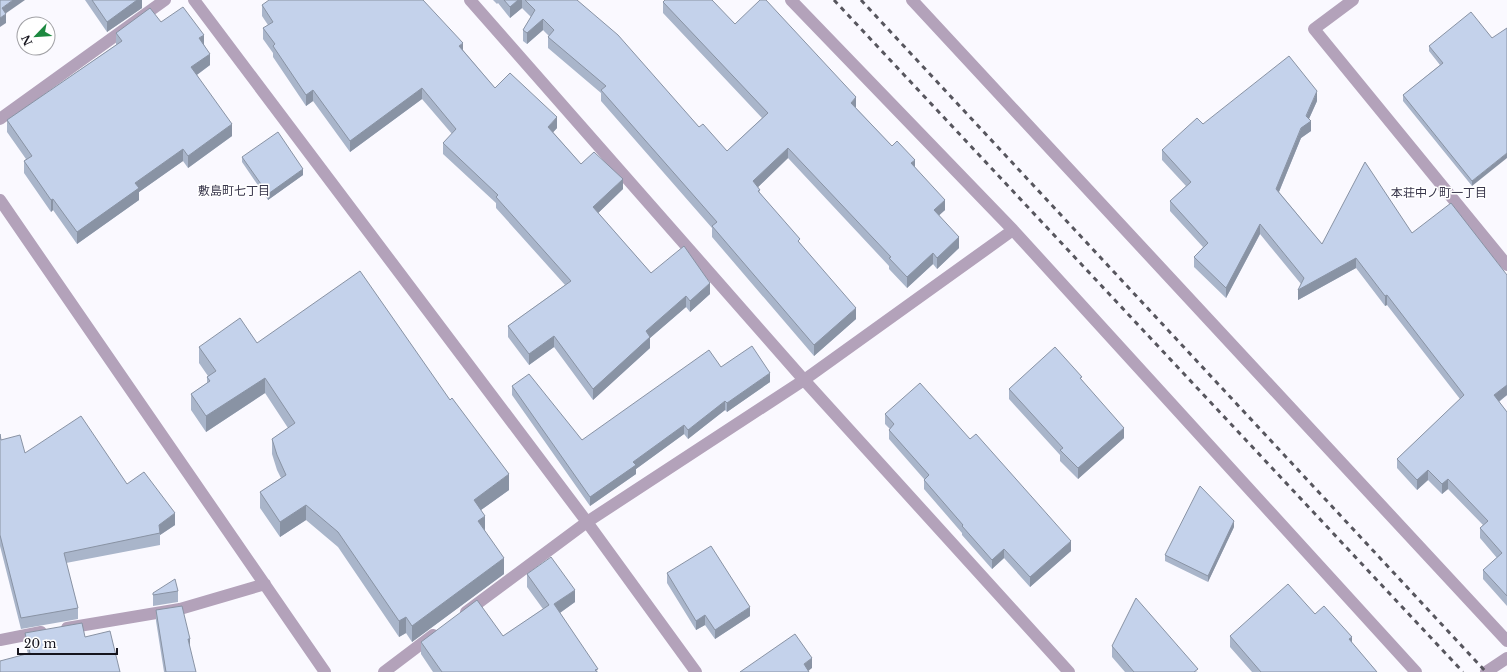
<svg xmlns="http://www.w3.org/2000/svg" width="1507" height="672" font-family="'Libre Baskerville','Noto Sans JP',serif">
<style>
.lines{fill:none;stroke-linecap:round;stroke-linejoin:round}
.minor{stroke:#b3a2ba;stroke-width:12}
.rail{stroke:#57565e;stroke-width:3;stroke-dasharray:5 5;stroke-linecap:butt}
.wall{fill:#a9b5ca}
.shaded-wall{fill:#8993a4}
.building{fill:#c4d2eb;stroke:#8993a4}
.labels{text-anchor:middle;dominant-baseline:central;stroke-width:3;stroke-linejoin:round;paint-order:stroke}
.neighbourhood-label{font-size:12px;fill:#38364b;stroke:#fff}
</style>
<rect width="100%" height="100%" fill="#faf9ff"/>
<g class="lines">
<path class="minor" d="M194,0l393,522 109,150
M470,0l334,380 265,292
M791,0l222,230 403,442
M912,0l595,641
M1353,0l-39,29 193,236
M0,119l165,-119
M0,200l325,472
M466,612l121,-90 217,-142 209,-150
M67,628l113,-19 85,-25
M0,640l41,-8
M384,672l49,-37
M1486,672l21,-14"/>
<path class="rail" d="M834,0l629,672
M861,0l625,672"/>
</g>
<path class="wall" d="M85,0h57v8l-35,24z
M493,0h84l122,127 28,24 35,-33 -99,-105v-11l72,22 121,84 36,38 23,21 30,43 -6,5 20,33 -22,21 -4,-5 -26,24 -18,-19v-3l-101,-108 -30,29 2,6 40,50 56,76 -42,37 -102,-119v-9l-111,-127v-8l-53,-45v-11l1,-1 -6,-6 -16,14 -4,-3v-11l8,-13 -9,-9 -12,10 -12,-15 -1,1z
M262,5l201,45 32,38 62,40 -4,4 28,32 42,25 -25,24 53,60 59,21 -20,18 -4,-5 -36,31v10l-57,52 -39,-53 -25,18 -21,-28v-11l57,-41 -69,-77v-5l-53,-49v-11l9,-9 -30,-35 -72,53 -37,-51 -7,5 -33,-49v-4l-10,-14v-11l5,-3 -6,-9z
M161,22l43,22 6,21 -13,10 35,61 -44,32 -5,-7 -44,31v8l-62,44 -24,-34 -2,2 -27,-39v-12l2,-2 -19,-27v-12l109,-75v-12z
M1492,38l-20,148 -69,-85v-6l37,-30 -11,-14v-5z
M1317,101l-8,18 2,12 -10,7 -22,54 43,52 90,-11 95,42v120l-8,7 8,10v194l-24,-27v-9l14,-12 -17,-20v-10l3,-3 -35,-36 -6,5 -14,-14 -11,10 -20,-22v-9l63,-60 -73,-94 -2,1 -29,-38 -58,32 3,-16 -41,-50 -34,64 -32,-31v-10l9,-10 -33,-36v-10l16,-15 -24,-26v-10l41,-26z
M242,157l61,18 -35,25 -26,-38z
M257,343l252,147 -28,20 4,21 19,43 -92,68 -6,-9 -7,4 -61,-90 -32,-27 -26,17 -20,-29v-16l21,-14 -4,-8 -5,-16v-15l16,-11 -23,-35 -59,39 -15,-22v-16l16,-11v-6l1,-1 -9,-13v-16z
M721,367l49,15 -43,30 -2,-2 -37,29 -4,-5 -48,35v5l-46,32 -78,-111v-9l70,54z
M1082,380l42,58 -46,41 -18,-18v-6l-51,-56v-10z
M885,414l85,25 101,112 -41,36 -26,-29 -12,11 -30,-34v-2l-38,-44v-10l-35,-40v-9l1,-1 -5,-5z
M0,434l1,6 24,13 102,31 48,41 -15,10v10l-94,18 12,45v11l-57,10 -21,-83z
M1234,527l-26,55 -43,-21v-6z
M667,573l83,43 -35,23 -10,-14 -9,5 -29,-47z
M527,574l48,28 -15,11 38,59h-165l-12,-18v-12l82,-6 40,-27 -16,-22z
M178,591v11l-25,4v-13z
M156,610l40,62h-32l-8,-51z
M1315,614l37,29 25,29h-125l-22,-25v-11z
M25,633l60,4 -57,17 -3,-11z
M1112,646l86,26h-73l-13,-15z"/>
<path class="shaded-wall" d="M13,0h12l-23,16v-8z
M137,0h5v8l-35,24v-10z
M518,0h4v8l-12,10v-11z
M6,14v9l-6,4v-9z
M543,19v11l-16,14v-11z
M204,35v12l-5,-9z
M463,43v11l-4,-8z
M210,54v11l-19,14v-12z
M422,88v11l-72,53v-11z
M313,90v11l-7,5v-11z
M1317,91v10l-10,22 4,-2v10l-10,7 -25,61v-10z
M856,97v11l-5,-5z
M557,117v11l-9,10v-11z
M232,124v12l-44,32v-12z
M788,148v10l-35,34v-11z
M183,149v12l-44,31v8l-62,44v-12l58,-49z
M1507,153v5l-35,28v-5z
M915,160v10l-4,-7z
M303,169v6l-35,25v-6z
M623,179v10l-30,29v-11z
M53,199v11l-2,2v-12z
M945,200v10l-11,10v-10z
M1260,224v10l-34,64v-10z
M959,237v11l-22,21v-11z
M933,253v11l-26,24v-11z
M1356,258v10l-58,32v-10z
M710,283v11l-20,18v-11z
M1387,295v10l-2,1v-10z
M686,296v11l-36,31v10l-57,52v-11l53,-58z
M856,308v11l-42,37v-11z
M554,336v11l-25,18v-11z
M770,373v9l-43,30v-9z
M265,378v15l-59,39v-16z
M1507,385v10l-13,10v-10z
M725,401v9l-37,29v-9z
M684,425v9l-48,35v5l-46,32v-9l43,-35z
M1124,428v10l-46,41v-11z
M1428,470v10l-11,10v-10z
M509,474v16l-35,25v-15z
M1448,479v10l-6,5v-10z
M306,505v15l-26,17v-15z
M175,513v12l-15,10 -1,-10z
M485,516v15l-7,-10z
M1234,521v6l-26,55v-6z
M1071,541v10l-41,36v-10z
M1004,549v9l-12,11v-9z
M504,558v16l-92,68v-16z
M575,590v12l-21,15v-13z
M750,607v9l-35,23v-9z
M705,615v10l-9,5v-9z
M406,617v16l-7,4v-16z
M1352,637v10l-3,-8z
M188,639h2v10z
M812,658v10l-5,4 -3,-8z"/>
<path class="building" d="M0,0h13l-11,8 4,6 -6,4z
M92,0h45l-30,22z
M269,0h154l40,43 -4,3 36,42 15,-15 47,44 -9,10 33,37 13,-12 29,27 -30,28 58,66 33,-27 26,37 -20,18 -4,-5 -40,35 4,6 -57,52 -39,-53 -25,18 -21,-28 63,-45 -75,-84 2,-2 -55,-52 13,-14 -34,-41 -72,53 -37,-51 -7,5 -33,-49 2,-2 -12,-16 10,-6 -11,-17z
M504,0h14l-8,7z
M525,0h52l41,35 81,92 4,-3 24,27 41,-38 -105,-111 2,-2h47l23,24 25,-24h6l90,97 -5,6 41,43 5,-5 18,19 -4,3 34,37 -11,10 25,27 -22,21 -4,-5 -26,24 -18,-19 2,-1 -103,-109 -35,33 7,9 -2,1 42,48 -2,2 58,67 -42,37 -102,-119 5,-4 -116,-132 5,-4 -58,-49 6,-7 -11,-11 -16,14 -4,-3 12,-20z
M183,7l21,28 -5,3 11,16 -19,13 41,57 -44,32 -5,-7 -48,34 4,5 -62,44 -24,-33 -2,1 -27,-39 8,-5 -25,-36 115,-79 -6,-8 34,-25 11,14z
M1471,12l21,26 15,-10v125l-35,28 -69,-86 40,-32 -14,-17z
M1289,56l28,35 -11,25 5,5 -10,7 -25,61 46,55 43,-82 47,71 39,-30 56,72v110l-13,10 13,17v184l-24,-26 19,-17 -22,-25 8,-7 -40,-42 -6,5 -14,-14 -11,10 -20,-21 67,-64 -77,-100 -2,1 -29,-38 -58,32 6,-12 -44,-54 -34,64 -32,-31 14,-14 -38,-42 21,-19 -29,-32 35,-32 6,6z
M278,132l25,37 -35,25 -26,-37z
M360,271l90,129 2,-2 57,76 -35,26 11,16 -7,5 26,37 -92,68 -6,-9 -7,4 -61,-89 -32,-27 -26,17 -20,-30 26,-17 -9,-20 -5,-16 23,-16 -30,-45 -59,38 -15,-22 19,-13 -3,-4 9,-6 -17,-24 41,-29 17,25z
M752,346l18,27 -43,30 -2,-2 -37,29 -4,-5 -51,37 3,3 -46,32 -78,-111 17,-12 53,66 127,-90 12,17z
M1055,347l27,30 -2,1 44,50 -46,40 -18,-18 3,-2 -54,-59z
M920,383l50,56 6,-5 95,107 -41,36 -26,-28 -12,11 -30,-34 1,-1 -39,-45 5,-5 -40,-45 5,-6 -9,-10z
M81,416l46,68 17,-12 31,41 -16,12 1,8 -96,20 14,55 -57,10 -21,-83v-101l1,6 19,-5 5,18z
M1200,486l34,35 -26,55 -43,-21z
M711,546l39,61 -35,23 -10,-15 -9,6 -29,-48z
M551,557l24,33 -21,14 44,65 -3,1 2,2h-155l-21,-30 56,-42 26,36 46,-31 -22,-31z
M175,579l3,12 -25,4v-2z
M1288,584l27,30 9,-8 28,31 -3,2 28,33h-116l-31,-36z
M1136,598l62,71 -4,3h-60l-22,-26z
M182,606l8,33h-2l8,33h-30l-10,-62z
M82,623l3,14 25,-6 10,41h-120v-11l30,-8 -5,-20z
M795,634l17,24 -8,6 5,8h-69z"/>
<g class="labels">
<g class="neighbourhood-label">
<text x="234" y="190">敷島町七丁目</text>
<text x="1439" y="192">本荘中ノ町一丁目</text>
</g>
</g>
<g transform="translate(36 36) rotate(245)"><circle r="19" fill="#ffffff" stroke="#a1a1a5"/>
<path d="M0-3L7 15L0 10L-7 15Z" fill="#1d8940"/>
<text y="-6" font-size="11" font-weight="bold" text-anchor="middle" fill="#15141d">N</text>
</g>
<path d="M18 648v6h99v-6" fill="none" stroke="#15141d" stroke-width="2"/>
<text x="24" y="648" font-size="12" fill="#15141d" stroke="#ffffff" stroke-width="3" paint-order="stroke">20 m</text>
</svg>
